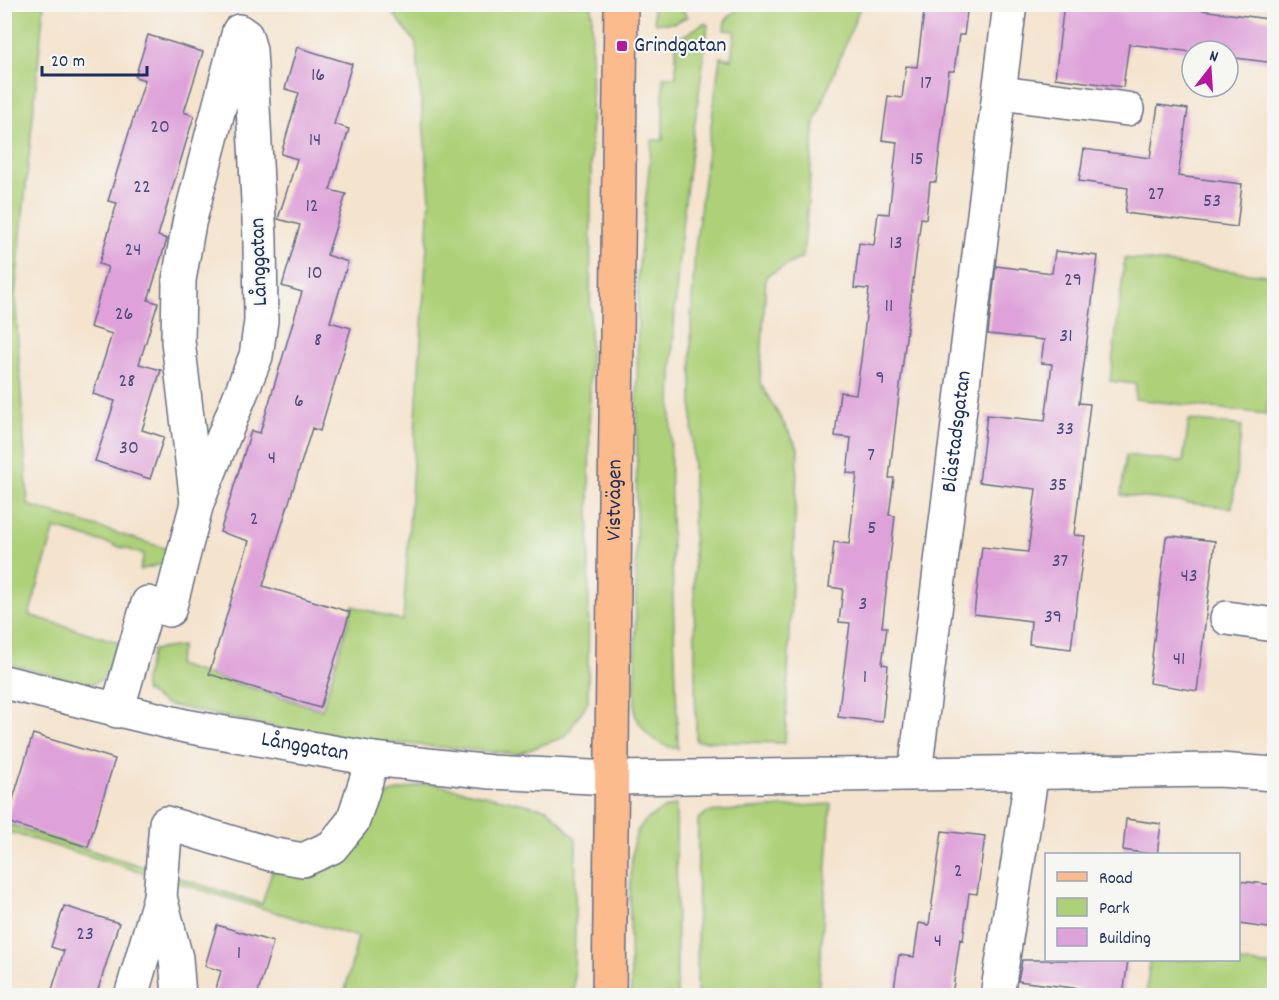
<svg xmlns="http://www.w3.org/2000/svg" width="1279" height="1000" font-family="Dekko,sans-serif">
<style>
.green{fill:#add078;stroke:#64806b;stroke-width:1.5}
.building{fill:#dea1d9}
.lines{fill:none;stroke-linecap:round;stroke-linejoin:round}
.minor-casing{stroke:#676e85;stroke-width:36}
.major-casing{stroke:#676e85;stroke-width:36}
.minor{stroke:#fff;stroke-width:33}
.major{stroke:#fbbb8d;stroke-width:33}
.poi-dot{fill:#b5179e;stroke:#f6f6f2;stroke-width:2}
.labels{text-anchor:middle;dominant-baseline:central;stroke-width:4.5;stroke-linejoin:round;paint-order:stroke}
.number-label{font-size:20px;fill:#4c4c7d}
.poi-label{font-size:22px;fill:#1b2f5e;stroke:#f6f6f2;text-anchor:start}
.street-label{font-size:22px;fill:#1b2f5e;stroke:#f6f6f2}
</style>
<rect width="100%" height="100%" fill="#f6f6f2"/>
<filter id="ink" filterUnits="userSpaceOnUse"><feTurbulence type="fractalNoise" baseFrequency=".0167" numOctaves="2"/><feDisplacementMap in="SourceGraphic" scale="12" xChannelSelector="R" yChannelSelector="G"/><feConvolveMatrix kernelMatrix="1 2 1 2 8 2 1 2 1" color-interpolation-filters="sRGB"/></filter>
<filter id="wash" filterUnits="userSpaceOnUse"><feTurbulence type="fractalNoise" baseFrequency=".008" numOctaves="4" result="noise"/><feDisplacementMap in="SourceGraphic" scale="24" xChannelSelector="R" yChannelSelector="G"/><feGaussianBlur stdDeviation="1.35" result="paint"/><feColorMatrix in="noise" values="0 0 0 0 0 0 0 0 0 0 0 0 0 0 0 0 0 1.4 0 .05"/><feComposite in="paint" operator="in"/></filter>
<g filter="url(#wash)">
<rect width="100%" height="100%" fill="#f4e3cd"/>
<path class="green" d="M7,5h37l-29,290 13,210 149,47 -13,11 -24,7 4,-16 -89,-26 -26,87 89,27c-6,22 -6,37 -31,43l-82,-22v-38l4,-32 -5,-83v-499z
M387,5h205l-4,697 -23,35 -48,17 -201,-18 -151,-32 -19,-12 -2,-12 9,-30 29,-4 -5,19 145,45 31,-104 50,15 27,-422 -14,-156z
M652,5h33l-4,2 6,10 -13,6h-19z
M741,5h120l-46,116 -12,136 -37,19 -6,107 38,65 -13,295 -89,-2 -5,-420 4,-72 25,-192 11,2 4,-28 -11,-1 1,-9z
M704,23l4,2c-13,101 -29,201 -34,302 -8,141 0,282 4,422 -23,-4 -32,-14 -43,-34l3,-442 14,-133h11v-63h13v-36z
M1125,258l149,18v67l-8,71 -131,-15 1,-15 -26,-3z
M1189,420l53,6 -10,82 -111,-13 5,-40 57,7z
M429,783l119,26 28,30 -2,156h-230l14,-58 -353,-106 -1,-8 258,81 10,-33 39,4 39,-24 29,-55z
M831,804l-13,191h-121l1,-176 10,-7z
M676,805l1,190h-46c0,-30 -5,-145 7,-165 9,-14 23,-21 38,-25z
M1150,960h73l51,6v29h-128z"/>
<g id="blocks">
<path class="building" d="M925,4h43l-4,31h-5l-5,36h-5l-13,111h-6l-4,37 -5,-1 -14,111 -18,149h5l-5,37 6,1 -13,111h5l-5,37 6,1 -6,57 -44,-5 12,-94 -11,-1 4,-33 -14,-2 5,-45 15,2 8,-70 -10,-1 4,-35 -16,-2 5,-44 16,2 5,-34 8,-71 -15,-1 5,-45 15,2 4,-32 11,1 8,-72 -15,-2 6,-44 14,2 4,-32 11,1z
M1064,4h93l118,16v43l-47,-6v-6l-36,1 -63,-8 -6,43 -68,-9z
M148,35l55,17 -19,60 10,4 -36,120 9,3 -19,61 10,3 -19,61 22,6 -19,60 22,7 -14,42 -55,-18 20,-60 -22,-7 19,-60 -22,-7 18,-60 -9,-3 18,-61 -9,-2 37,-121 -10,-3z
M297,47l55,17 -18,60 15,5 -19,61 16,4 -19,61 21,7 -18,60 21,6 -31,103 -8,-3 -49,158 87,26 -30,96 -111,-34 40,-133 -29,-9 31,-101 9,2 42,-141 -20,-6 18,-61 -22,-6 19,-60 -16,-5 18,-61 -14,-4z
M1158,105l30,4 -10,67 64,8 -5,43 -112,-14 3,-25 -49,-7 5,-32 66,9z
M1055,251l43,5 -19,147 11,1 -16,131 11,1 -14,113 -42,-5 2,-23 -57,-7 8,-67 46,5 8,-63 -57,-7 8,-67 58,6 7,-57 -11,-1 3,-23 -56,-6 8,-68 56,7z
M1172,536l43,5 -18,150 -48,-8 17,-146z
M33,734l82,25 -27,88 -82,-25z
M1126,819l35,5 -4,31 -34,-5z
M942,831l43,5 -8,58 -8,-1 -6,47 -3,-1 -8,57h-59l6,-41 15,2 5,-34 10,2z
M1239,881l36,4v44l-36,-5z
M64,906l55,17 -23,73h-46l14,-45 -13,-4z
M217,925l56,17 -16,54h-43l7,-25 -16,-5z
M1022,960h106l-5,36h-43l1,-7 -63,-8z"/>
</g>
</g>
<g filter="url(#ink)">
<use href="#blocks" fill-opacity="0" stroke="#676e85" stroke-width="1.5"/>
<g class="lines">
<defs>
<g id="minor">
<path d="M1000,93l127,16"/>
<path d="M1227,618l47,7"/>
<path id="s1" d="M4,682l181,44 188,33 118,13 120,6 608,-8 55,4"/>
<path d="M117,711l31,-108 21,7 28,-107 59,-147 5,-35 -1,-82 -10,-189 -4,-14 -7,-5 -50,192 -10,57 -1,61 19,162"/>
<path id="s2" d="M915,773l94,-761"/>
<path d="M160,897l16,61 3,38"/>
<path d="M131,996l29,-99 6,-74 104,31 33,6 29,-13 21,-26 20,-62"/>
<path d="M997,996l35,-224"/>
</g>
<g id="major">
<path id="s3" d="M609,996l12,-992"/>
</g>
</defs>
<use href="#minor" class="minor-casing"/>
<use href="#major" class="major-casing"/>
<use href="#minor" class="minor"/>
<use href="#major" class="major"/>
</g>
</g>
<rect class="poi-dot" x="616" y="40" width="12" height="12" rx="3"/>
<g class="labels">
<g class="number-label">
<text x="318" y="76">16</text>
<text x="926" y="84">17</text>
<text x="160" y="128">20</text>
<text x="315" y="141">14</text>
<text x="917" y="160">15</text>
<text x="142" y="188">22</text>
<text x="1156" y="195">27</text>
<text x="1212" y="202">53</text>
<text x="312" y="207">12</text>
<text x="896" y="244">13</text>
<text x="133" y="251">24</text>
<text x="315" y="274">10</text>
<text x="1073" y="281">29</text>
<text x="889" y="307">11</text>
<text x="124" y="315">26</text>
<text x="1066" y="337">31</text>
<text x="318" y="341">8</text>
<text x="880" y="379">9</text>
<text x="127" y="382">28</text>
<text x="299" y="402">6</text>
<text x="1065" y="430">33</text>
<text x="129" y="449">30</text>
<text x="871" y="456">7</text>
<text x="272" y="459">4</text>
<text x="1058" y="486">35</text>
<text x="254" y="520">2</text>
<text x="872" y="529">5</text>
<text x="1060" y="562">37</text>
<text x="1189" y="577">43</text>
<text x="863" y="605">3</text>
<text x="1053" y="618">39</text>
<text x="1179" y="660">41</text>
<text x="865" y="678">1</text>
<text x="958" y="872">2</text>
<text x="85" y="935">23</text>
<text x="938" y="942">4</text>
<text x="239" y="954">1</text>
</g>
<g class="poi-label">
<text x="634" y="46">Grindgatan</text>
</g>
<g class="street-label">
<text transform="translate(260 262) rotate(-92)">Långgatan</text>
<text stroke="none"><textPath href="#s2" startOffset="344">Blästadsgatan</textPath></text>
<text stroke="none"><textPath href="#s3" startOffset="496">Vistvägen</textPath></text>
<text stroke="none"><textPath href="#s1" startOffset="308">Långgatan</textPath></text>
</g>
</g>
<rect width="1279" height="1000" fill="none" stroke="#f6f6f2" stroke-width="24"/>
<rect x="1045" y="853" width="195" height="108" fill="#f6f6f2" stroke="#9ea6b7" stroke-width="1.5"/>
<rect x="1057" y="872" width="30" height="9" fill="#fbbb8d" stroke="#9ea6b7" stroke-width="1.5"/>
<text x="1099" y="883" font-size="18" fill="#1b2f5e">Road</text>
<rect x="1057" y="898" width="30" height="18" fill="#add078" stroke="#9ea6b7" stroke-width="1.5"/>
<text x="1099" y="913" font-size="18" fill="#1b2f5e">Park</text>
<rect x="1057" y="928" width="30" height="18" fill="#dea1d9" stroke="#9ea6b7" stroke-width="1.5"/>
<text x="1099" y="943" font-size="18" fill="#1b2f5e">Building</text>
<g transform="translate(1210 69) rotate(17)"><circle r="28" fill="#f6f6f2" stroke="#9ea6b7" stroke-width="1.5"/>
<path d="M0-4.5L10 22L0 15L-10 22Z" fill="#b5179e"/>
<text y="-9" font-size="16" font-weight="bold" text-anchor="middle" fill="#1b2f5e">N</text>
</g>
<path d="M42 66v9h105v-9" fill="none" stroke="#1b2f5e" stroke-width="3"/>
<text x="51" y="66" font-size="18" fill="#1b2f5e" stroke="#f6f6f2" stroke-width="4.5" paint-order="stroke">20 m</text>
</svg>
